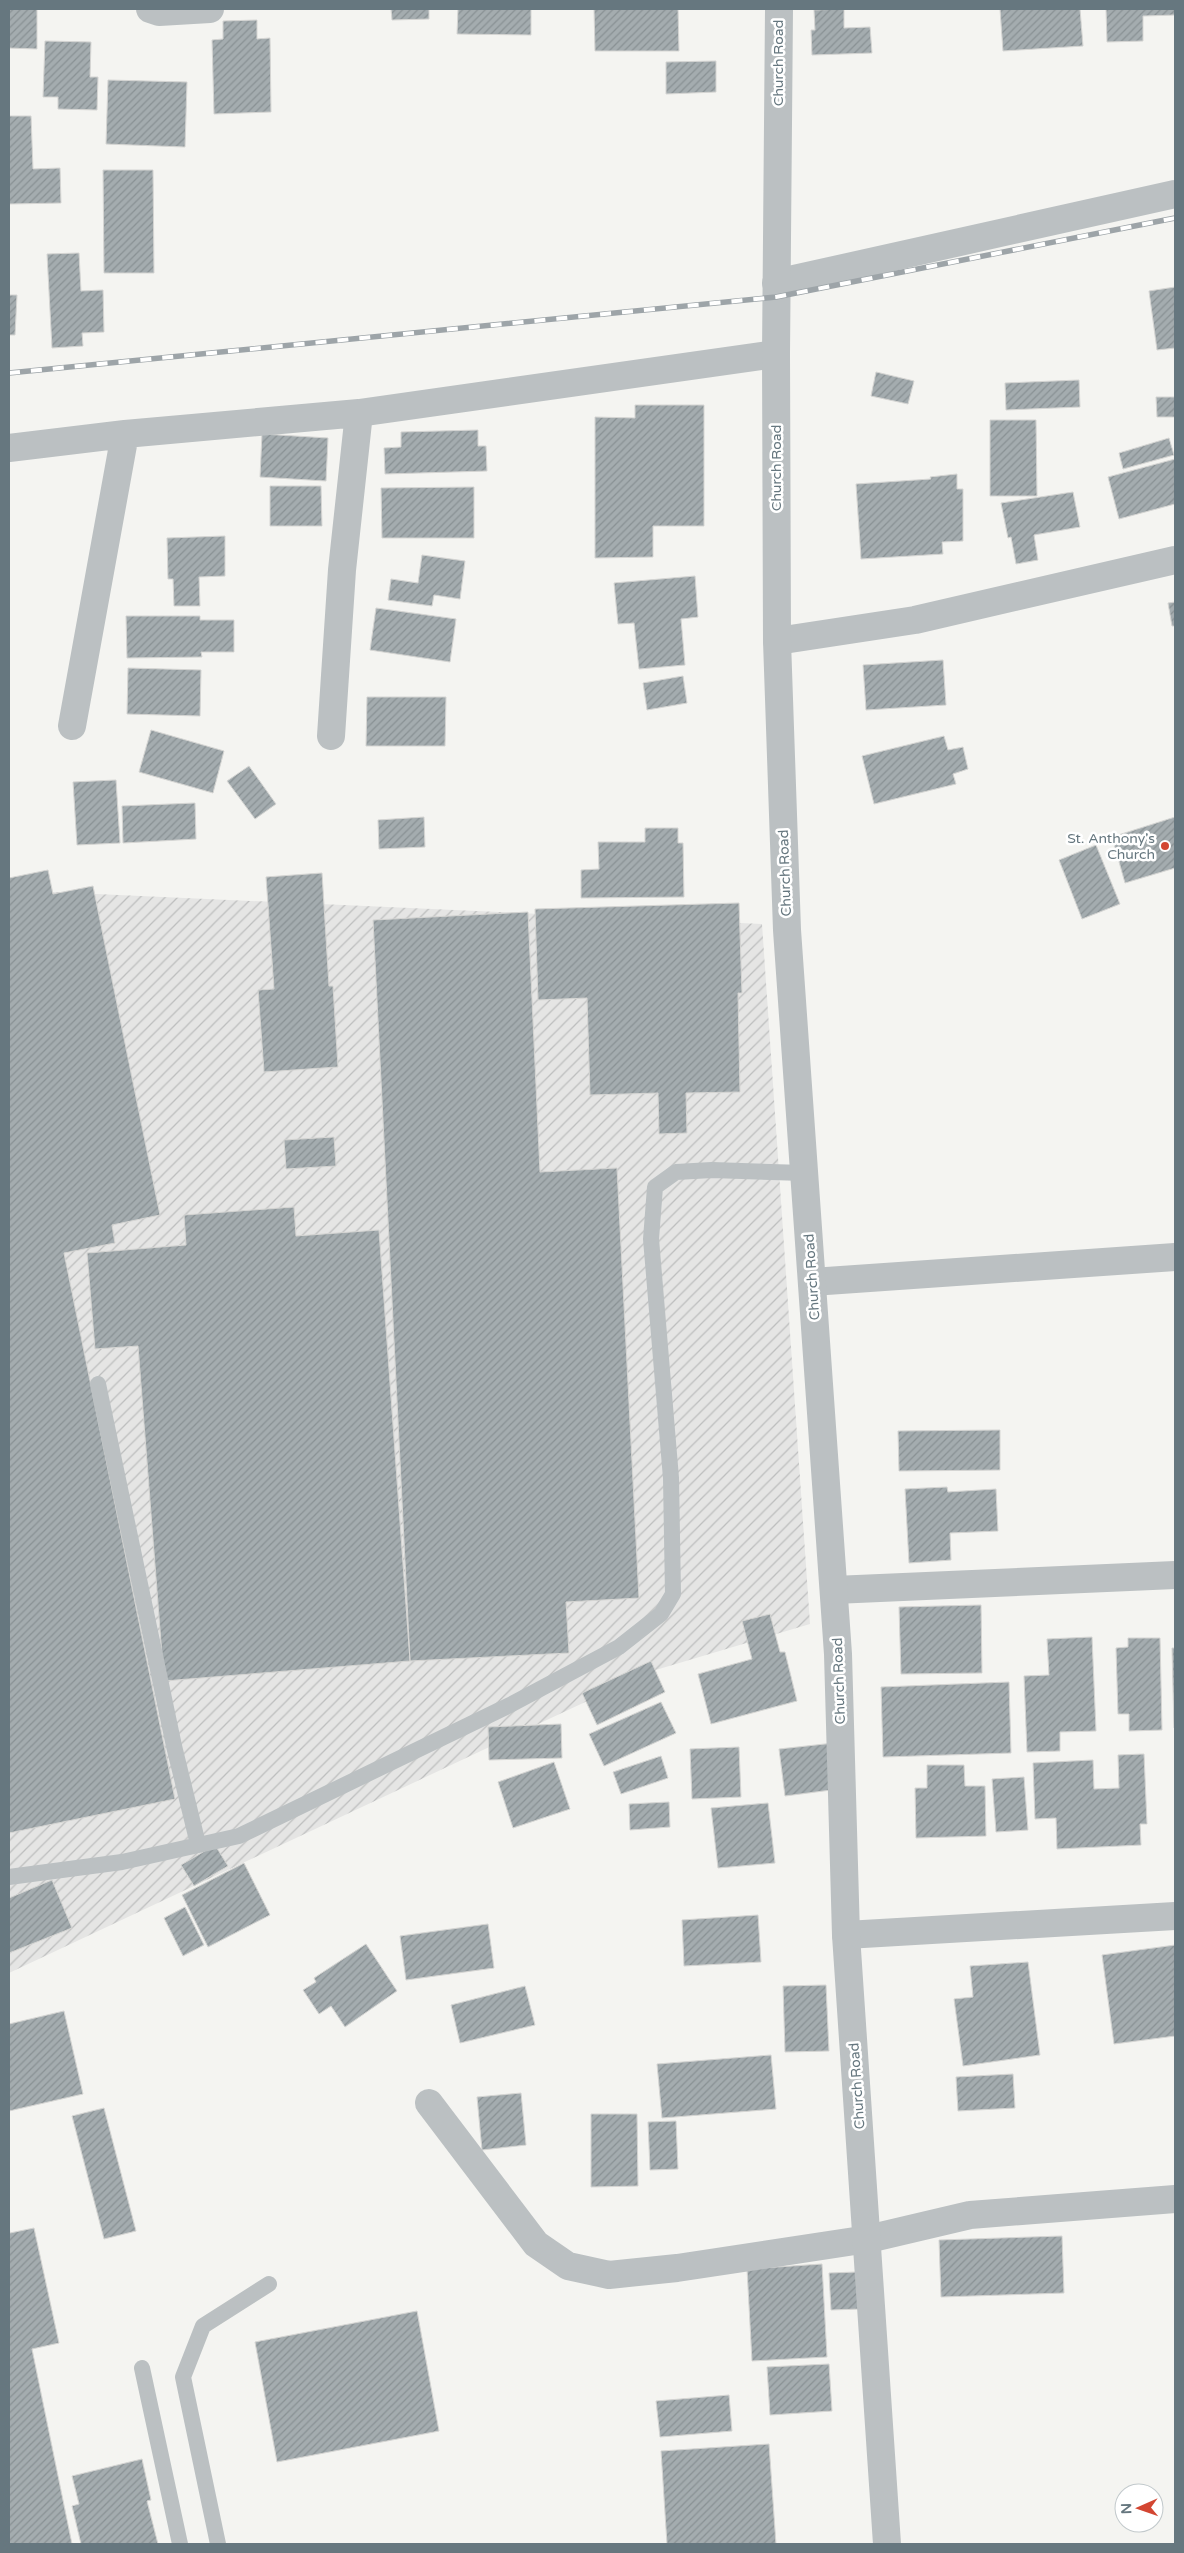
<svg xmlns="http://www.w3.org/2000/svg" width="1184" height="2553" font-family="'Varela Round',sans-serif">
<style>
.industrial{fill:url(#industrial-furrows)}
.building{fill:url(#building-hatch);stroke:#d5d5d3}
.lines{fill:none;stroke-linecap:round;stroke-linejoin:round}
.service{stroke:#bbc0c2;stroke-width:16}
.minor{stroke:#bbc0c2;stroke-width:28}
.tertiary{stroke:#bbc0c2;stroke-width:28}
.rail-casing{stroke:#9da4a8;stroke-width:5.5}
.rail{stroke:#fff;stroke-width:4;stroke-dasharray:11;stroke-linecap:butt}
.poi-dot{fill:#d34632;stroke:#fff;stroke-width:2}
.labels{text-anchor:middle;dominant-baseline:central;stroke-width:5;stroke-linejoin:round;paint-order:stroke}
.street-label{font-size:14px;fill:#66777f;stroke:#fff}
.poi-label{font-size:14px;fill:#66777f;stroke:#fff;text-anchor:end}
</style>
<defs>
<pattern id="industrial-furrows" width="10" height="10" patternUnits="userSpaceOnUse" patternTransform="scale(1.25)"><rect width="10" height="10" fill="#e5e5e4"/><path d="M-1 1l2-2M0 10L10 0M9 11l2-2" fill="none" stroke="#bdbebe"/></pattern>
<pattern id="building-hatch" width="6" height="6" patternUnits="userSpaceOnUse" patternTransform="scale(1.25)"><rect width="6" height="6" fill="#a4acaf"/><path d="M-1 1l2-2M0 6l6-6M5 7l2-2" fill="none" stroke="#899194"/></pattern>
</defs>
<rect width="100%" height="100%" fill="#f4f4f1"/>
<path class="industrial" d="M9,890l753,34 48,700 -161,48 -640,301z"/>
<path class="building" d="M9,9h28v40l-28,-1z
M391,9h38v10l-37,1z
M458,9h73v26l-74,-1z
M594,9h84l1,42h-84z
M844,9v19l26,-1 2,26 -60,2 -1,-25h4l-1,-20z
M1000,9h80l3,37 -80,5z
M1106,9h69v6l-32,1v25l-36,1z
M257,20v19l13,-1 1,74 -57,2 -2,-74 11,-1v-18z
M45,41l46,1 -1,35h8l-1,33 -39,-1v-12h-15z
M716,61v31l-50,2v-32z
M108,80l79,2 -2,65 -79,-3z
M9,116h22l2,53 27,-1 1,35 -52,1z
M103,170h50l1,103h-50z
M79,253l2,38 22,-1 1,42 -22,1 1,13 -31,2 -5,-94z
M1175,287v61l-18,2 -8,-59z
M9,295h8l-2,40h-6z
M876,372l38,9 -6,23 -37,-8z
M1079,380l1,27 -74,3 -1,-27z
M1156,397h19v20h-18z
M635,405h69v121h-51v31l-58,1v-141l40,1z
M990,420h46l1,76h-47z
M478,430v16h8l1,25 -102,3 -1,-26 17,-1v-15z
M262,434l66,4 -2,43 -66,-4z
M1169,438l5,17 -51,14 -4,-16z
M1175,459v45l-56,15 -11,-42z
M957,474v15h6v52l-21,1 1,12 -82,5 -5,-75 75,-5 -1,-2z
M270,486h51l1,40h-52z
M474,487v51h-92l-1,-50z
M1073,492l7,35 -46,8 4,25 -22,4 -5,-27 -3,1 -7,-35z
M225,536v40l-26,1 1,29h-26l-1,-27h-5l-1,-41z
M422,555l43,6 -5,38 -26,-4 -2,11 -44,-6 3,-21 27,4z
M695,576l3,41 -17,2 4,46 -46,4 -5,-46 -16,1 -4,-41z
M1175,602v24h-3l-4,-23z
M376,608l80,11 -6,43 -80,-12z
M126,616h74v4h34v32h-33l1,5 -75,1z
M943,660l3,45 -80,5 -3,-45z
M128,668l73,2 -1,46 -73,-2z
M683,676l4,27 -40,7 -4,-27z
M367,697h79l-1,49h-79z
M151,730l73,21 -11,42 -74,-21z
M944,736l4,14 15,-3 5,22 -15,5 3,10 -82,20 -12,-48z
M249,766l27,38 -21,15 -28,-38z
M116,780l4,63 -43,2 -4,-63z
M195,803l1,36 -73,4 -1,-37z
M424,817l1,30 -46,2 -1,-29z
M1175,817v51l-50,15 -13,-46z
M645,828h33v15h5l1,54 -103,1v-28l18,-1 -1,-27h47z
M1096,845l24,59 -38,15 -23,-59z
M48,870l5,24 40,-8 67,329 -48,10 3,18 -51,10 111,546 -166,34v-955z
M322,873l7,113h4l5,81 -74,5 -6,-82 16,-1 -8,-112z
M739,903l3,90h-4l2,99 -54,1 1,40 -28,1 -1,-41 -68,2 -3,-97 -49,2 -3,-91z
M528,912l12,260 77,-4 22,430 -73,4 3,51 -159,8 -37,-741z
M334,1137l2,29 -50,3 -2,-29z
M294,1207l2,29 83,-6 31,431 -246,20 -26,-335 -43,3 -8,-96 99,-8 -2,-30z
M1000,1430v40l-101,1 -1,-40z
M947,1487l1,5 48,-3 2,42 -48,2 1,27 -42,3 -4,-74z
M981,1605l1,68 -81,1 -2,-67z
M770,1614l10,38h5l12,49 -86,23 -13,-50 54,-15 -10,-38z
M1092,1637l4,94 -36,1v19l-33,1 -3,-76 25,-1 -2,-36z
M1128,1638h32l2,92 -33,1v-17h-11l-2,-66 12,-1z
M1172,1648h3v80h-1z
M651,1661l14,31 -68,33 -15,-32z
M1009,1682l2,71 -128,4 -2,-70z
M661,1702l15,31 -72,33 -15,-32z
M561,1724l1,34 -73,2 -1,-33z
M834,1743l5,46 -54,7 -6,-47z
M739,1747l2,50 -49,2 -2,-50z
M1144,1754l3,70h-7l1,21 -84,4 -1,-31 -21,1 -2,-56 60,-3 1,29 25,-1 -1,-33z
M661,1756l7,22 -47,16 -8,-22z
M554,1762l16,47 -57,19 -15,-46z
M927,1765h37l1,21h20l1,50 -70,2 -1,-50h12z
M1024,1777l4,53 -32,2 -4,-53z
M669,1802l1,25 -40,3 -1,-26z
M768,1803l7,60 -57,5 -7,-60z
M215,1845l13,21 -34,20 -13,-21z
M244,1863l26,52 -62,32 -26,-52z
M52,1880l20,48 -63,25v-55z
M185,1907l19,38 -21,11 -19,-38z
M758,1915l3,47 -77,4 -2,-46z
M488,1924l6,44 -88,12 -6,-44z
M366,1944l31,47 -52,36 -14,-21 -12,8 -16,-24 13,-8 -2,-4z
M1175,1945v91l-61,8 -12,-89z
M1028,1962l12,93 -77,11 -9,-67 19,-2 -3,-31z
M826,1985l3,66 -44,1 -2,-66z
M525,1986l10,39 -75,18 -9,-38z
M64,2011l19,83 -74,17v-87z
M771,2055l5,54 -114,9 -5,-54z
M1013,2074l2,34 -57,3 -2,-34z
M521,2093l5,52 -44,5 -5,-53z
M104,2108l32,123 -32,8 -32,-123z
M591,2114h46l1,72 -47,1z
M676,2121l2,48 -28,1 -2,-48z
M9,2227l1,6 24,-5 25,115 -27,6 40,195h-63z
M1062,2236l2,57 -123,4 -2,-57z
M822,2264l5,93 -75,4 -5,-92z
M857,2272l2,37 -28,1 -2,-37z
M417,2311l22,120 -162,31 -22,-120z
M829,2364l3,47 -62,4 -3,-48z
M729,2395l3,36 -72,6 -4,-36z
M769,2444l7,100h-109l-6,-93z
M142,2459l9,41 -4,1 11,43h-77l-9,-38 7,-2 -7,-28z"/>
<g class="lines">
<path class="service" d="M98,1384l76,362 24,98
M9,1877l113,-15 117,-26 271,-131 109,-58 42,-33 12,-20 -2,-116 -20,-239 4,-52 21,-15 36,-2 92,3
M142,2368l38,176
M218,2544l-35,-167 20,-51 66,-42"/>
<path class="minor" d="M150,9l9,3 51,-3
M776,283l399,-89
M9,448l116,-14 234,-21 417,-59
M777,641l138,-21 260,-60
M72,726l53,-292
M331,736l11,-166 17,-157
M812,1282l363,-25
M834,1590l341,-15
M846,1935l329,-19
M429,2103l107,141 32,22 41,9 68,-7 191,-29 102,-24 205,-16"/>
<path class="tertiary" d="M779,9l-3,345 1,287 10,289 51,724 8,281 41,609"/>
<defs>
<path id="rail" d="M9,373l767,-76 399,-79"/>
</defs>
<use href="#rail" class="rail-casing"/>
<use href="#rail" class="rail"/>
</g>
<circle class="poi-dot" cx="1165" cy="846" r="5"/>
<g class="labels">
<g class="street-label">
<text transform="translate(778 63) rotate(-90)">Church Road</text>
<text transform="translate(776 468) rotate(-90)">Church Road</text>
<text transform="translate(785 873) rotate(-92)">Church Road</text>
<text transform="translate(812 1277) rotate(-94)">Church Road</text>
<text transform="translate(839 1681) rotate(-92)">Church Road</text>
<text transform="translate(857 2086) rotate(-94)">Church Road</text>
</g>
<g class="poi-label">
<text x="1155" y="838">St. Anthony's<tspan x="1155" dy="16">Church</tspan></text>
</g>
</g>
<rect width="1184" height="2553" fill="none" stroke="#66777f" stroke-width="20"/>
<g transform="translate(1139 2508) rotate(268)"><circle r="24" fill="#ffffff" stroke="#c2c9cc"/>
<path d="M0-4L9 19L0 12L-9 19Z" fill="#d34632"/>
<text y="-8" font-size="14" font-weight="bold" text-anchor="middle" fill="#66777f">N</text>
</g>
</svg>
